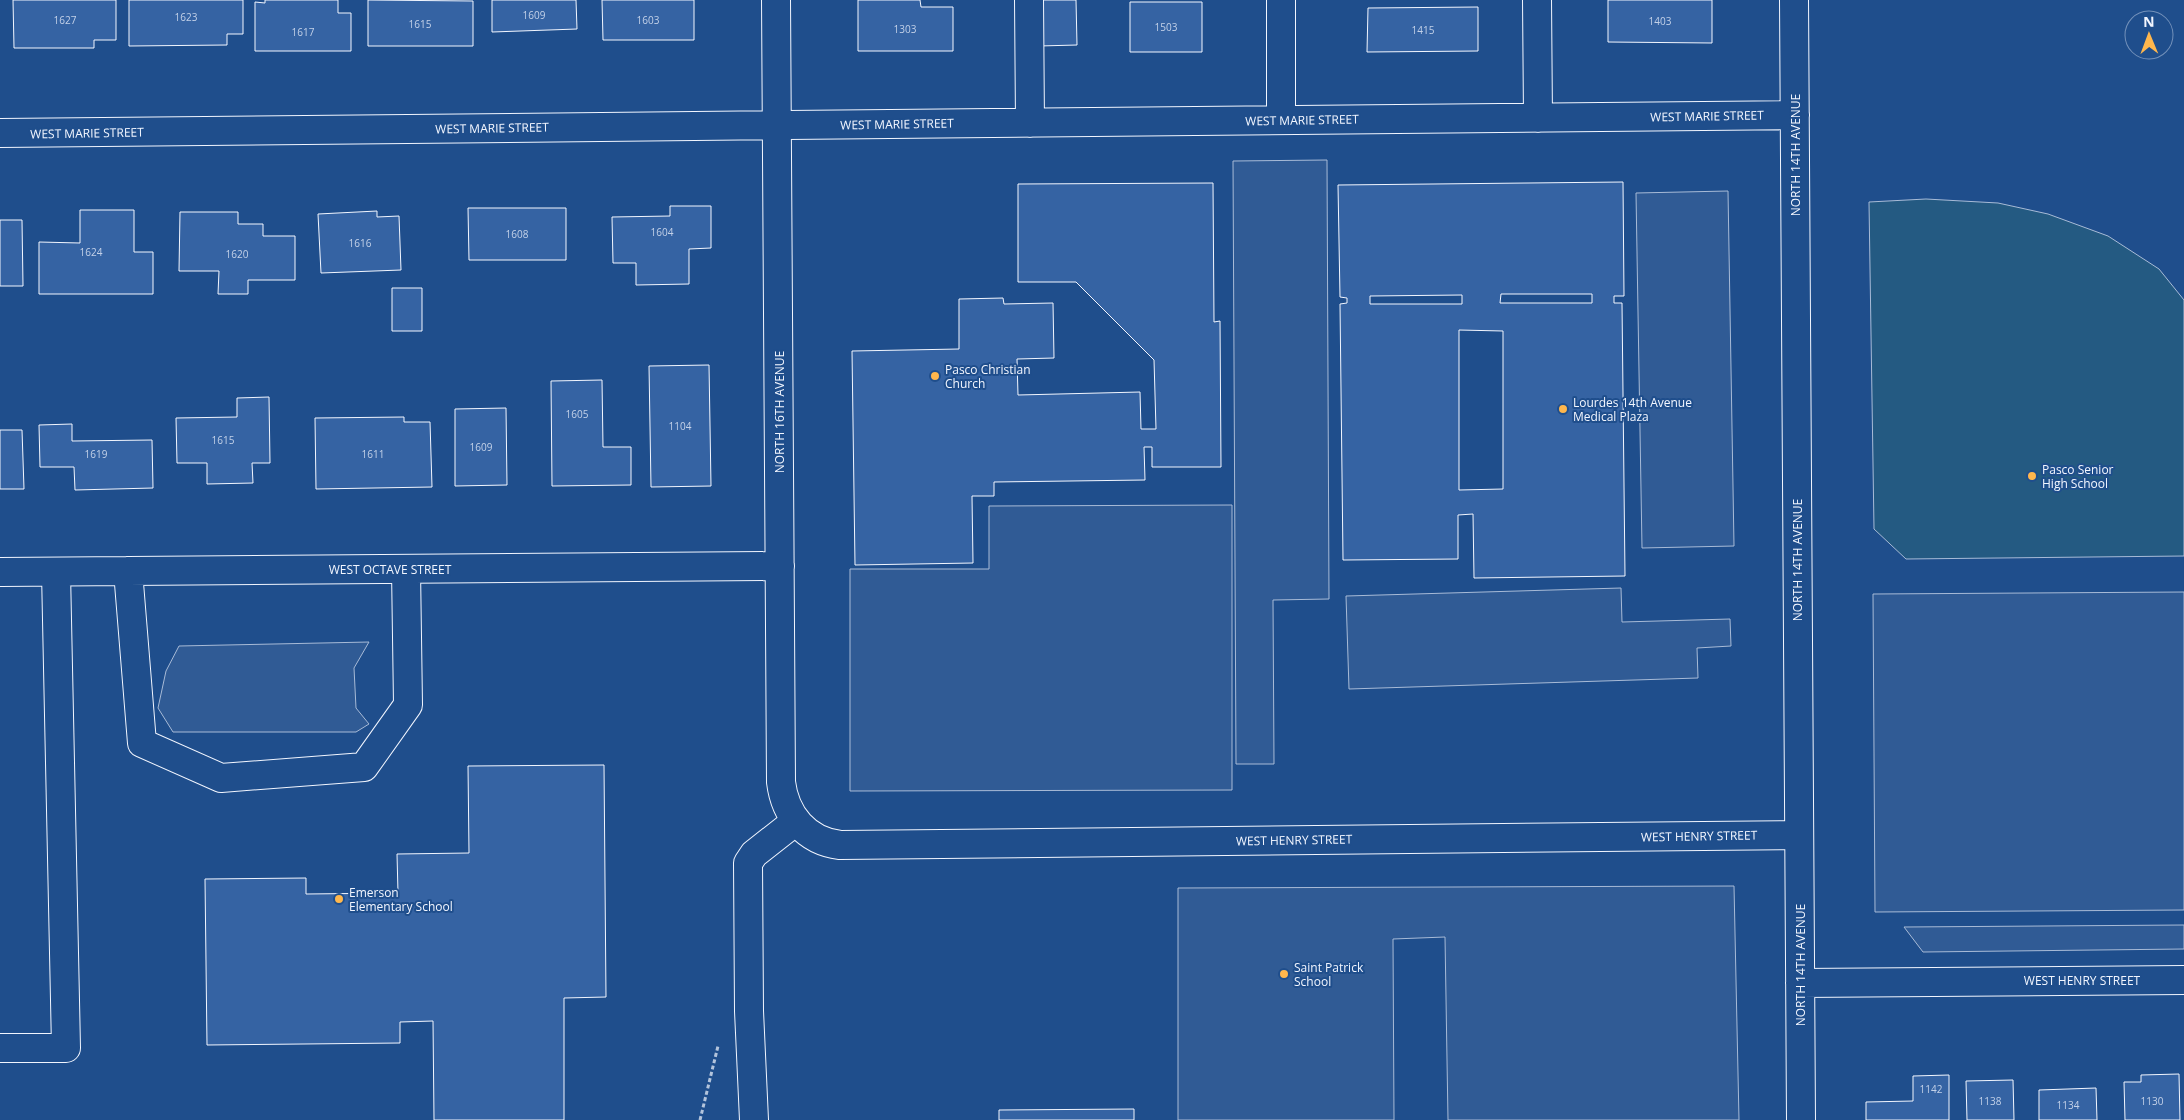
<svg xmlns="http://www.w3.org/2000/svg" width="2184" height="1120" font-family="'Open Sans',sans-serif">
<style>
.green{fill:#245a82;stroke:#a8bbd7}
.parking{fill:#305b95;stroke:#a8bbd7}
.building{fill:#3563a3;stroke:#f2f6ff;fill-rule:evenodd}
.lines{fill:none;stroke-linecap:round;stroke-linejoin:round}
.minor-casing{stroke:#f2f6ff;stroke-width:30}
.path{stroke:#b3c4dc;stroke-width:3;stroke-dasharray:4 2.5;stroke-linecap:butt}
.minor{stroke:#1f4e8c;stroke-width:28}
.poi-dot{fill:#ffb74d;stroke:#1f4e8c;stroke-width:2}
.labels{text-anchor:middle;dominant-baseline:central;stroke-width:4;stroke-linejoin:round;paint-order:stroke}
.number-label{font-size:10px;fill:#c3d1e8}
.street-label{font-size:12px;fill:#f2f6ff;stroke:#1f4e8c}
.poi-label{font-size:12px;fill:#f2f6ff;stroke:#1f4e8c;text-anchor:start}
</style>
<rect width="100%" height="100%" fill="#1f4e8c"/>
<path class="green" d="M1926,199l72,4 50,11 60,22 51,33 25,31v256l-278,3 -32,-30 -5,-327z"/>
<path class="parking" d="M1327,160l2,439 -56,1 1,164h-38l-3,-603z
M1728,191l6,355 -92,2 -6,-355z
M1232,505v285l-382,1v-222h139v-63z
M1621,588l1,34 108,-3 1,27 -34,2 1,30 -349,11 -3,-93z
M2184,592v318l-309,2 -2,-318z
M369,642l-15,26 2,40 13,16 -13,8h-183l-15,-24 8,-37 13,-25z
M1734,886l5,234h-291l-3,-183 -52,2 1,181h-216v-232z
M2184,925v24l-261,3 -19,-25z"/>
<path class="building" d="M13,0h103v40h-22v8h-80z
M129,0h114v34h-16v11l-98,1z
M265,0h73v13h13v38h-96v-49l10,1z
M368,0l105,1v45h-105z
M492,0h84l1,29 -85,3z
M602,0h92v40h-91z
M858,0h62l1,7h32v44h-95z
M1039,0h37l1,45 -38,1z
M1608,0h104v43l-104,-1z
M1130,2h72v50h-72z
M1478,7v44l-111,1 1,-44z
M1623,182l1,114h-10v7h8l3,273 -151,2 -1,-64 -15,1v44l-115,1 -3,-256 7,-1v-5l-7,-1 -2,-112zM1501,294h91v9h-92zM1462,295v9h-92v-8zM1459,330l44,1v158l-44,1z
M1213,183l1,139 6,-1 1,146h-69v-20h-8l1,33 -151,2v14h-22l1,67 -118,2 -3,-214 107,-2v-50l44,-1 1,6 49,-1 1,55 -37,1 1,36 122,-3 1,37h15l-2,-69 -78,-78h-58v-98z
M670,206h41v42l-22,1v35l-53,1v-22h-23l-1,-46 58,-1z
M468,208h98v52h-97z
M80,210h54v42h19v42h-114v-52l41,1z
M377,211v6l22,-1 2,54 -80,3 -3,-59z
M180,212h58v12h25v12h32v44h-47v14h-30l1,-23h-40z
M0,220h22l1,66h-23z
M392,288h30v43h-30z
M709,365l2,121 -60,1 -2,-121z
M602,380l1,67h28v38l-79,1 -1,-105z
M269,397l1,66h-18l1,20 -46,1v-21h-30l-1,-45 61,-1v-19z
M506,408l1,77 -52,1v-77z
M404,417v5h26l2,65 -116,2 -1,-71z
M72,424v17l80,-1 1,48 -78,2 -1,-23h-34l-1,-42z
M0,430h22l2,59h-24z
M604,765l2,232 -42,1v122h-130l-1,-99 -33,1v21l-193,2 -2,-166 101,-1v16l92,-1 -1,-39 72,-1 -1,-87z
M2179,1074l1,46h-55l-1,-38h17v-7z
M1949,1075v45h-83v-18l47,-1v-25z
M2013,1080l1,40h-47l-1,-39z
M2096,1088l1,32h-58v-30z
M1134,1109v11h-135v-10z"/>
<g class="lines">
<defs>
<path id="minor" d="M776,0l5,782c4,33 25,59 59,63l959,-10
M1029,0l1,123
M1281,0v120
M1537,0l1,118
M1794,0l7,1120
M0,133l1795,-18
M128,571l14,172 79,35 143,-11 44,-62 -2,-136
M0,572l780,-6
M1800,983l384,-3
M0,1048h66l-10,-476
M754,1120l-5,-109 -1,-148 6,-9 42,-33"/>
</defs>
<use href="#minor" class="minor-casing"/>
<path class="path" d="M700,1120l18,-74"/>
<use href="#minor" class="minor"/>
</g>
<g class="poi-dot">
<circle cx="935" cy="376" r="5"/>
<circle cx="1563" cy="409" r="5"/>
<circle cx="2032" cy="476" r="5"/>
<circle cx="339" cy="899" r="5"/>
<circle cx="1284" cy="974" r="5"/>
</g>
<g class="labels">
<g class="number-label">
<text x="534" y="15">1609</text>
<text x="186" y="17">1623</text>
<text x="65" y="20">1627</text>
<text x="648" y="20">1603</text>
<text x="1660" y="21">1403</text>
<text x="420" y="24">1615</text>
<text x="1166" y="27">1503</text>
<text x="905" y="29">1303</text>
<text x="1423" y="30">1415</text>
<text x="303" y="32">1617</text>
<text x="662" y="232">1604</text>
<text x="517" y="234">1608</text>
<text x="360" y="243">1616</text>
<text x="91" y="252">1624</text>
<text x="237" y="254">1620</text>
<text x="577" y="414">1605</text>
<text x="680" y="426">1104</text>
<text x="223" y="440">1615</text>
<text x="481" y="447">1609</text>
<text x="96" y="454">1619</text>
<text x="373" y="454">1611</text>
<text x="1931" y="1089">1142</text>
<text x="1990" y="1101">1138</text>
<text x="2152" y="1101">1130</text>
<text x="2068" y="1105">1134</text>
</g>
<g class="street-label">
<text transform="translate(1707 116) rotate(-1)">WEST MARIE STREET</text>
<text transform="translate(1302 120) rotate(-1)">WEST MARIE STREET</text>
<text transform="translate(897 124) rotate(-1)">WEST MARIE STREET</text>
<text transform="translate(492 128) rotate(-1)">WEST MARIE STREET</text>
<text transform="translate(87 133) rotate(-1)">WEST MARIE STREET</text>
<text transform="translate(1795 155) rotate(-90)">NORTH 14TH AVENUE</text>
<text transform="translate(779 412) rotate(-90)">NORTH 16TH AVENUE</text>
<text transform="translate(1797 560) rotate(-90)">NORTH 14TH AVENUE</text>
<text x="390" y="569">WEST OCTAVE STREET</text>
<text transform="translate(1699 836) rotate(-1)">WEST HENRY STREET</text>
<text transform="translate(1294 840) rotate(-1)">WEST HENRY STREET</text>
<text transform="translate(1800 965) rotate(-90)">NORTH 14TH AVENUE</text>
<text x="2082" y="980">WEST HENRY STREET</text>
</g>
<g class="poi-label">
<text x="945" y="369">Pasco Christian<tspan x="945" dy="14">Church</tspan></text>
<text x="1573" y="402">Lourdes 14th Avenue<tspan x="1573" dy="14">Medical Plaza</tspan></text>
<text x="2042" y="469">Pasco Senior<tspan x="2042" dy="14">High School</tspan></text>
<text x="349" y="892">Emerson<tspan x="349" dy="14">Elementary School</tspan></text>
<text x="1294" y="967">Saint Patrick<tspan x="1294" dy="14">School</tspan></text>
</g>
</g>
<g transform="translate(2149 35) rotate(359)"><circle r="24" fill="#1f4e8c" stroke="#7391ba"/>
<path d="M0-4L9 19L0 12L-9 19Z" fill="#ffb74d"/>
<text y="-8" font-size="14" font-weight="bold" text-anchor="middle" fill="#f2f6ff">N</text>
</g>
</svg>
